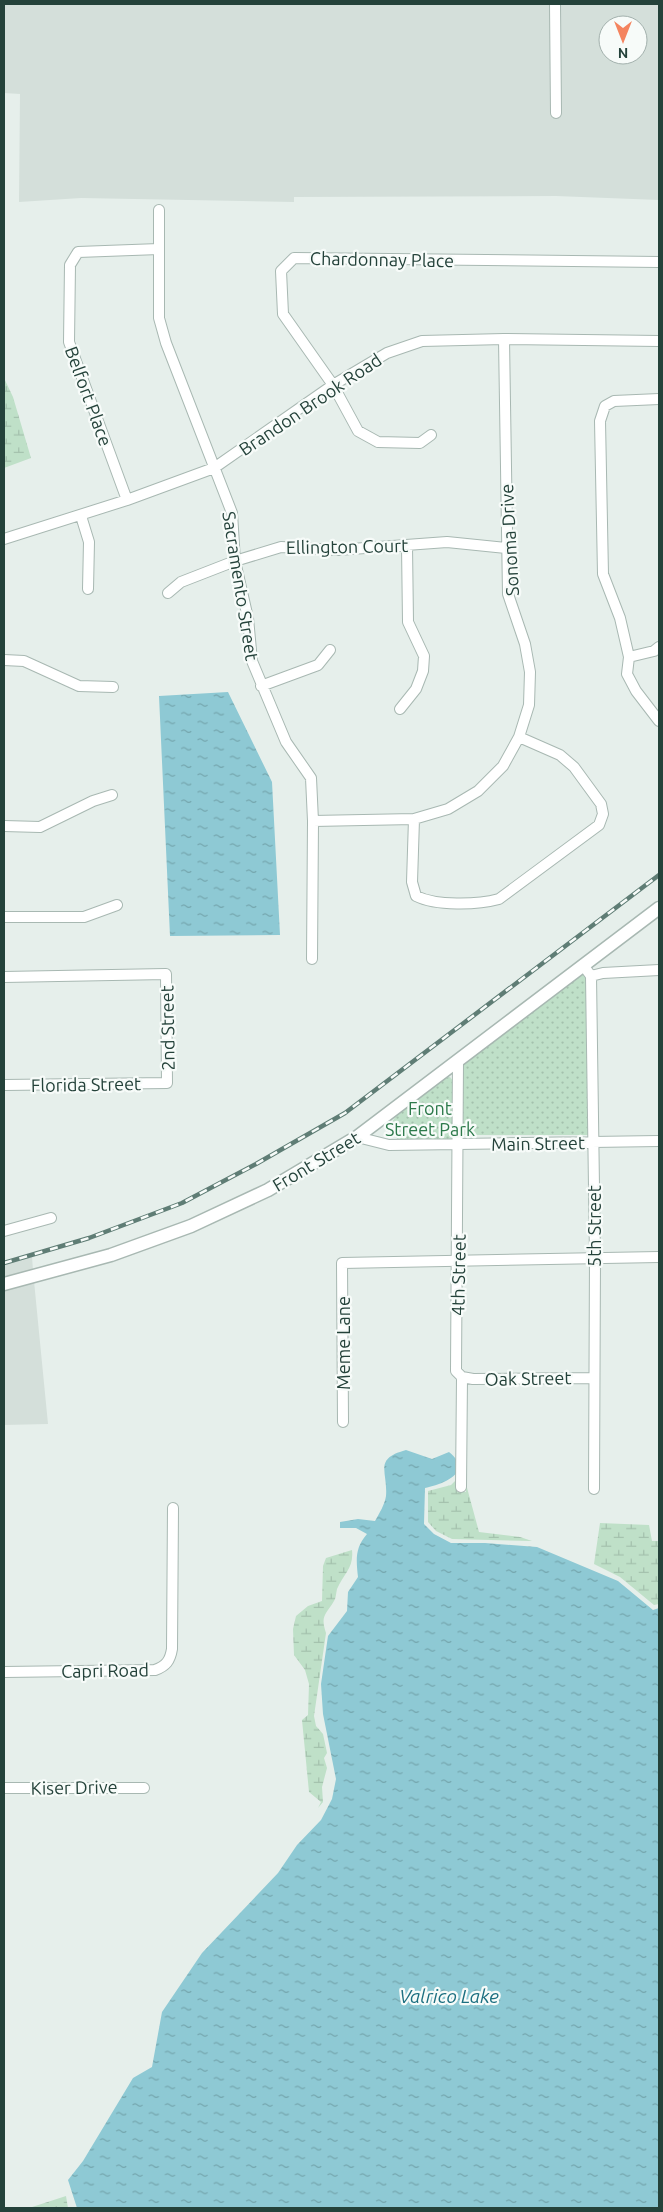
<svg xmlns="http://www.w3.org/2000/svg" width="663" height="2212" font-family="Ubuntu,sans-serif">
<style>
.built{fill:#d4dfda;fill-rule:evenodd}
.wetland{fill:url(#wetland-marsh)}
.park{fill:url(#park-dots)}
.water{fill:url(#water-ripples)}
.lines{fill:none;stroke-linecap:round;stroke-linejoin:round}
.minor-casing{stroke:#a8b8b2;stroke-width:12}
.tertiary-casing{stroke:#a8b8b2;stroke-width:15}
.minor{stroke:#fff;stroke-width:10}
.tertiary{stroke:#fff;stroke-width:12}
.rail-casing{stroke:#5f7d75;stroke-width:4.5}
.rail{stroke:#f7fbf9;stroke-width:2.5;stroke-dasharray:8;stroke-linecap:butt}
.labels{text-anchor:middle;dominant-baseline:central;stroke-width:4.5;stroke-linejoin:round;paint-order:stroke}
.street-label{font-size:18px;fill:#24423a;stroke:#f7fbf9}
.park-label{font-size:18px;fill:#2d7a4b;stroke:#f7fbf9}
.water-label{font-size:19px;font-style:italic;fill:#1c6f80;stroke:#f7fbf9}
</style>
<defs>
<pattern id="wetland-marsh" width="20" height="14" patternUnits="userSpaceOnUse" patternTransform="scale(1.25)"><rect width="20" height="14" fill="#bfe0c8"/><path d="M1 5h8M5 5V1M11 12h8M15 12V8" fill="none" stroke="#a4c1ad"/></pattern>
<pattern id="park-dots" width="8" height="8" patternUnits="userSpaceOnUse" patternTransform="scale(1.25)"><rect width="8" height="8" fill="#bfe0c8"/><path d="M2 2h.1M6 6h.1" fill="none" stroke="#a4c1ad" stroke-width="1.8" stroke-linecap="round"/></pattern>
<pattern id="water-ripples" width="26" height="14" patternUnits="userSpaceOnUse" patternTransform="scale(1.25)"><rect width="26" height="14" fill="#8ec9d4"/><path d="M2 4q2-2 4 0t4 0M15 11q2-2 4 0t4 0" fill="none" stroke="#74a5ad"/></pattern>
</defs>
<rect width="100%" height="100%" fill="#e6efeb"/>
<path class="built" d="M4,4h547l1,114h8v-114h99v196l-103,-4 -262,1v5l-213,-4 -62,4 1,-108 -16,-1zM608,25h30v30h-30z
M32,1256l1,15 -29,8v-17z
M34,1281l14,143 -44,1v-136z"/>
<path class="wetland" d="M4,378l9,19 18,61 -27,10z
M457,1479v13h9v-8l13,48 41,5 12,4 -80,-2 -16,-8 -8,-9v-31l23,-6z
M600,1523l49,2 3,16h7v63l-5,1 -34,-28 -26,-13z
M352,1550c2,18 -8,23 -15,39 -1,4 -1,9 -3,12 -8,14 -14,14 -8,32l-12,83 2,10 7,8 4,19 -3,5 3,10 -5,19 1,15 -5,6 3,-6 -12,-10 -7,-72 6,-5 1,-31 -4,-14 -11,-15 -1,-26 3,-13 12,-10 14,-5 1,-35 3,-8z
M66,2196l2,12h-39z"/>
<path class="park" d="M583,972l5,11 1,152h-126v-72z
M450,1077l3,4v57c-12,6 -48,7 -58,-1l-3,-15 4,-6 49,-38z"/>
<path class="water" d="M228,692l44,90 8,153 -110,1 -11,-240z
M406,1450l26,9 17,-7c26,21 -7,32 -24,36l-1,36 10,10 17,9h34l52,4 81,34 35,29 6,-2v600h-582l-9,-28 15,-19 50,-83 19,-11 10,-55 40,-59 76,-80 19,-28 24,-25 11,-21 4,-20 -13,-65 -2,-30 7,-48 19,-25 1,-19 10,-15c-2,-18 -3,-29 9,-43l-11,-6h-16v-6l18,-3 17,2c4,-7 10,-17 11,-25 2,-25 -13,-37 20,-46z"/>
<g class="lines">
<defs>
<path id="minor" d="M555,4l1,109
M159,210v108l7,25 66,170 3,48 13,57 4,43 34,81 25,36 2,43 -1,138
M659,399l-45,2 -9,5 -5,15 3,153 17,44 9,39 -2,17 9,17 23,30
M431,435l-11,8 -42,-1 -20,-11 -25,-46 -50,-71 -2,-43 13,-13 365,4
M127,500l-58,-158 1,-77 8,-13 81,-3
M81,516l8,26 -1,47
M4,539l123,-39 87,-32 119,-83 54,-32 35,-12 82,-2 155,2
M168,593l13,-11 54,-21 46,-14 57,3 109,-8 59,6
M629,657l25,-6 5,-4
M4,660l20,1 55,25 34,1
M261,686l57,-21 12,-15
M400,709l16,-20 7,-18 1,-15 -16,-34 -1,-76
M414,819l-2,63 4,14c20,10 61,9 83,3l100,-74 4,-11 -2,-10 -27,-37 -14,-12 -41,-18
M313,821l101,-2 34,-10 30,-18 25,-25 16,-29 10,-32 1,-33 -5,-28 -17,-50 -4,-255
M4,826l36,1 53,-26 19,-6
M4,917h80l33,-12
M583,965l8,11 4,281 -1,232
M591,976l12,-3 56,-3
M4,977l162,-3 1,109 -163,2
M458,1061l-2,310 6,6 -1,110
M357,1137l32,8 270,-4
M4,1231l47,-13
M462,1377l11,2 120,-1
M343,1422l-1,-159 317,-6
M4,1672l151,-2c11,-4 15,-9 17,-21l1,-141
M4,1788h140"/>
<path id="tertiary" d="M4,1284l107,-29 80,-29 77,-36 89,-53 302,-229"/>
</defs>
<use href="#minor" class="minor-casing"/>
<use href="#tertiary" class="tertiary-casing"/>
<use href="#minor" class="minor"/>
<use href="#tertiary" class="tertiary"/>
<defs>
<path id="rail" d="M4,1263l85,-25 93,-35 74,-39 89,-51 314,-238"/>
</defs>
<use href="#rail" class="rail-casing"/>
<use href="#rail" class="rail"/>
</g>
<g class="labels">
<g class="street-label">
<text transform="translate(382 259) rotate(1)">Chardonnay Place</text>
<text transform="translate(89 396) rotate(70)">Belfort Place</text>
<text transform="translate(310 404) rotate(-34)">Brandon Brook Road</text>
<text transform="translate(509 540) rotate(-93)">Sonoma Drive</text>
<text transform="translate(347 546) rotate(-1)">Ellington Court</text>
<text transform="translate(241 586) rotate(81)">Sacramento Street</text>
<text transform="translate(167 1028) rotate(-91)">2nd Street</text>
<text transform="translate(86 1084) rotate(-1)">Florida Street</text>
<text transform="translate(538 1143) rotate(-1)">Main Street</text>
<text transform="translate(316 1161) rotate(-31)">Front Street</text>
<text transform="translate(594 1226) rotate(-90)">5th Street</text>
<text transform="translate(458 1275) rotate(-89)">4th Street</text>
<text transform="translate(343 1343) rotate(-90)">Meme Lane</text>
<text transform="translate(528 1378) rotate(-1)">Oak Street</text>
<text transform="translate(105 1670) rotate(-1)">Capri Road</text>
<text transform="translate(74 1787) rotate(-1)">Kiser Drive</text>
</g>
<g class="park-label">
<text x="430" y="1108">Front<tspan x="430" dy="21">Street Park</tspan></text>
</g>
<g class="water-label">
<text x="449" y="1996">Valrico Lake</text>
</g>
</g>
<rect width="663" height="2212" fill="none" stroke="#24423a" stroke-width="10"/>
<g transform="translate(623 40) rotate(180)"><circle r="24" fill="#f7fbf9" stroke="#a3b1ad"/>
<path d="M0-4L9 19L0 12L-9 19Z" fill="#f4845f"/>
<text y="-8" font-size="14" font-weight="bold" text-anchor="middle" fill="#24423a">N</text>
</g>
</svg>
